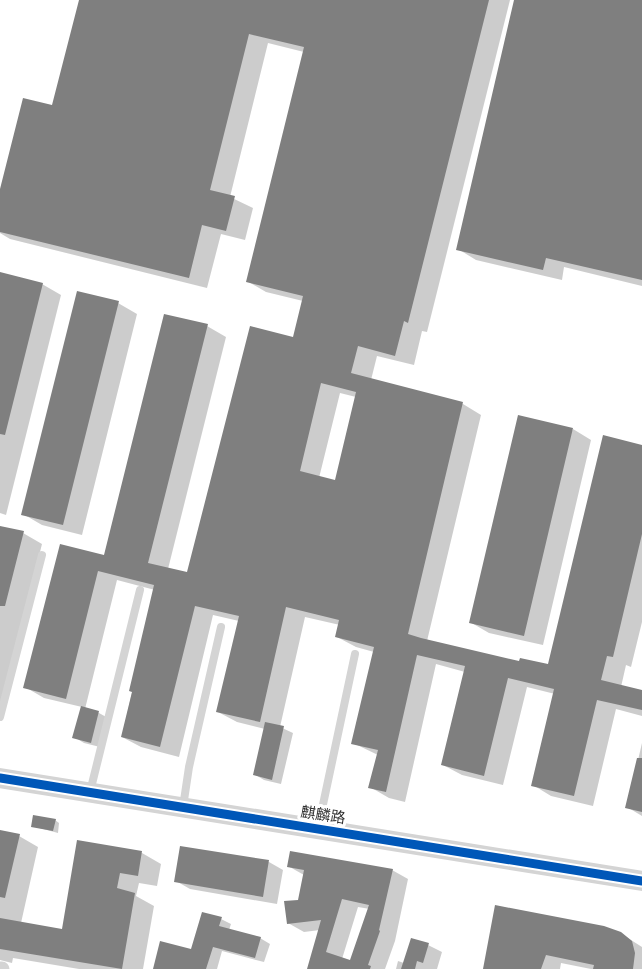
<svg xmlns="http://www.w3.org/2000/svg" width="642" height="969" font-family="'Fira Sans Condensed','Noto Sans SC',sans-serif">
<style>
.shadow{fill:#0003;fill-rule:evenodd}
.building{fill:#7f7f7f;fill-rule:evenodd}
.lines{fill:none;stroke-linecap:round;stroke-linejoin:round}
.service{stroke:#d4d4d4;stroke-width:8}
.minor{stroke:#d4d4d4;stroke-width:15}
.tertiary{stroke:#d4d4d4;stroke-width:20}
.cycleway-casing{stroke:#fff;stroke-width:13}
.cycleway{stroke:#0057b8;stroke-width:9}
.labels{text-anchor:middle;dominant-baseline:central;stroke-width:6;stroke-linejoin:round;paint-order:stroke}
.street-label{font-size:15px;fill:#303030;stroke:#fff}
</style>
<rect width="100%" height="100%" fill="#fff"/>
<path class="shadow" d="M80,0h430l-83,332 -5,-1 -8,34 -37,-9 -6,24 92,24 18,11 -54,226 93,22 30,3 92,-220v176l-11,45 -5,-2 -5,22 21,5v24l-26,-7 -23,97 -42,-10 -18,-11 22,-91 -28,-7 -24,98 -41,-10 -19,-10 22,-93 -29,-8 -31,138 -16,-4 -19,-11 8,-32 -25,-12 21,-91 -18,-5 -19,-10 3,-12 -35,-8 -25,110 13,6 -12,51 -17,-4 -10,-6 11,-45 -28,-7 -19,-10 21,-91 -26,-6 -34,142 -38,-10 -19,-10 33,-147 -38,-10 -32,129 14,4 9,5 -8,29 -16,-4 -10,-6 8,-30 -38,-9 -19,-11 80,-131 102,-230 19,11 -58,232 20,5 106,-235 9,-38 -37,-9 -19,-11 57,-229 -36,-9 -38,154 23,11 -8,32 -24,-6 -14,54 -197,-49 -10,-6v-37l54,-89zM340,393l16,4 -20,85 -17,-4z
M516,0h126v286l-78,-19 -2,13 -86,-20 -18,-11z
M0,273l42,11 19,11 -55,220 -6,-2z
M118,303l19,11 -55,221 -40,-10 -19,-11z
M573,429l18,11 -48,205 -54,-12 -19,-11z
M0,527l23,6 19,11 -42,167z
M642,743v73l-15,-9z
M55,820l4,3 -1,10 -26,-7z
M0,831l19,5 19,11 -17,76 42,7 16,-88 63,11 19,11 -4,22 -18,-3 -3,13 18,10 -11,63h-64l-66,-11 -1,5 -12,-3z
M269,862l14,8 -6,34 -87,-15 -14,-8z
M288,866l104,4 16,9 -13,62 -10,28h-77l12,-39 -16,2 -16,-9 11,-22 5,-26zM358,907l12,2 -19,52 -9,-2z
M221,919l10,5 -2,6 31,8 10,6 -6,18 -42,-11 -5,18h-63l38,-18z
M620,933l22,14v22h-51l-30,-6 -1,6h-75z
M428,945l14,7 -5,17h-41l2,-8 6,2z"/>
<path class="building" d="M79,0h410l-81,323 -4,-2 -9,35 -37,-10 -7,27 112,29 -55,232 13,4 98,23 1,-3 28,6 55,-229 39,10v89l-29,123 -6,-1 -6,24 41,10v20l-45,-10 -23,96 -43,-10 23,-97 -46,-11 -24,98 -43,-11 24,-99 -48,-11 -31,137 -18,-4 10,-38 -27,-6 23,-97 -39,-10 4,-17 -53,-13 -26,115 -44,-10 23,-96 -44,-10 -35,141 -39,-10 11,-45 -3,-1 25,-106 -56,-14 -32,128 -43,-11 37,-144 44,11 60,-241 44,10 -60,239 39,9 63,-246 43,11 10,-41 -57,-14 58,-235 -55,-13 -39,156 25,6 -9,35 -24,-6 -13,53 -189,-46v-43l23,-91 29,7zM321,383l35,9 -21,88 -35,-9z
M514,0h128v280l-96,-22 -3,12 -87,-20z
M0,272l43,11 -38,152 -5,-1z
M77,291l42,10 -56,224 -42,-10z
M518,415l55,13 -49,208 -55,-13z
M0,526l24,5 -19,75h-5z
M81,706l18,5 -8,32 -19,-5z
M265,722l19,4 -12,54 -19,-5z
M637,758h5v54l-17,-4z
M33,815l23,4 -3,12 -22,-4z
M0,830l20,4 -15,64 -5,-1z
M77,840l65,11 -4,25 -18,-3 -3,15 18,5 -13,76 -122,-20v-31l62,11z
M180,846l89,14 -6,37 -89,-15z
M290,851l103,18 -14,61 1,1 -12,34 3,1 -1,3h-63l14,-49 -34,4 -3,-23 14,-1 6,-30 -17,-3zM342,899l27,6 -19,55 -24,-8z
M495,905l109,21 17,6 11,9 3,12 -2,16h-40l1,-4 -48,-10 -5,14h-58z
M202,912l20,5 -3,9 42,11 -6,21 -42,-11 -7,22h-53l7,-28 31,8z
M411,938l18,5 -6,20 -6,-2 -2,8h-14z"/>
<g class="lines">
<path class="service" d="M0,717l42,-162
M90,792l50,-202
M183,807l6,-40 32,-140
M318,828l37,-174"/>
<path class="minor" d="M0,969h2"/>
<path class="tertiary" d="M0,778l642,103"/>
<defs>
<path id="cycleway" d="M0,778l642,103"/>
</defs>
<use href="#cycleway" class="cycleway-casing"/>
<use href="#cycleway" class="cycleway"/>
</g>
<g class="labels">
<g class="street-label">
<text transform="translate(323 815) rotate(9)">麒麟路</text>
</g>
</g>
</svg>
